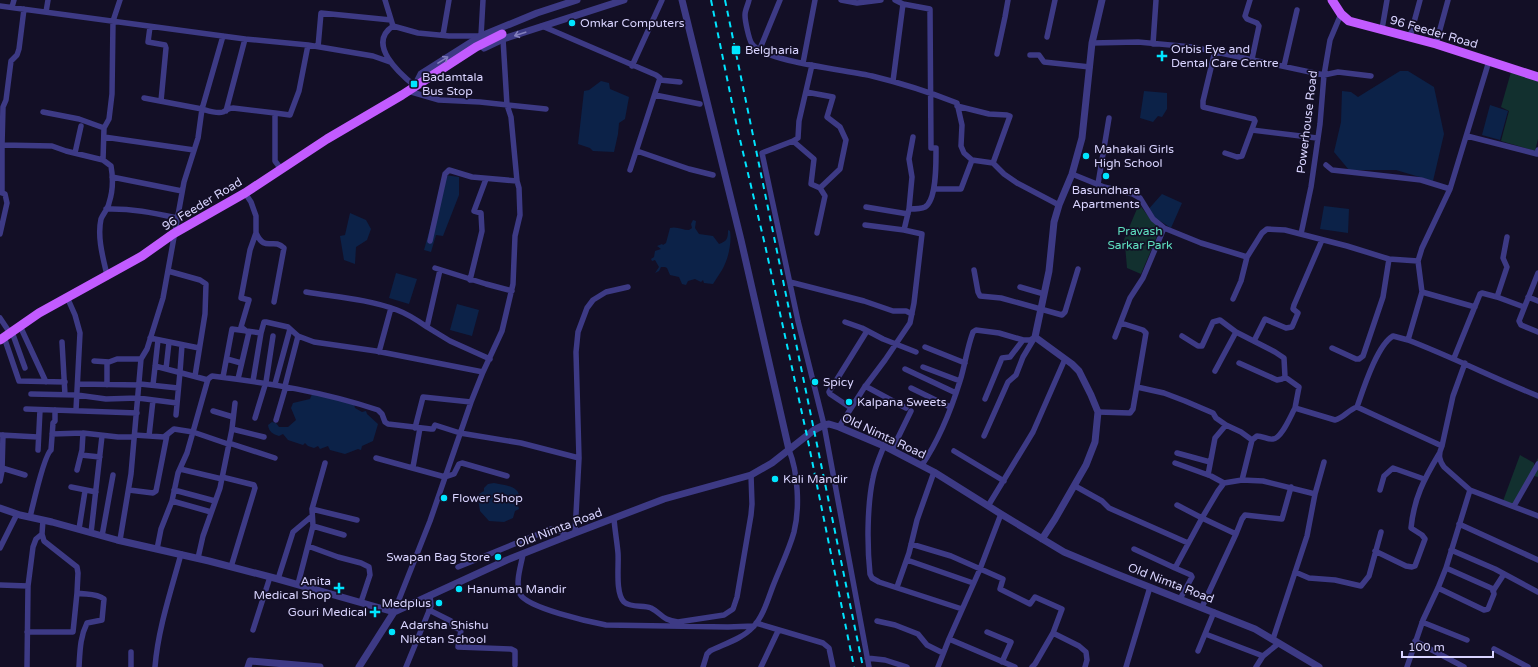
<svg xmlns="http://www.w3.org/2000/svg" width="1538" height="667" font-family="'Varela Round',sans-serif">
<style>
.green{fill:#12302f}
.water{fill:#0c2248}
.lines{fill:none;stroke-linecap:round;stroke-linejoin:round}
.minor{stroke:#3d3a85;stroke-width:5.5}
.tertiary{stroke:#3d3a85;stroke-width:7}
.primary{stroke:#c25bff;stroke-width:9}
.rail{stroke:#00e5ff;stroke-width:2;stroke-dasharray:6 5;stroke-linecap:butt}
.oneway{stroke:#837fbc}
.poi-dot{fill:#00e5ff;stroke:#130f26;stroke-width:1.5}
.labels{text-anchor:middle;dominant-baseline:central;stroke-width:3.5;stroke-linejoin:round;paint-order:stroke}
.poi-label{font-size:12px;fill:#d9d4ff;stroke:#130f26;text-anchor:start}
.street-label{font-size:12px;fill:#d9d4ff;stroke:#130f26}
.park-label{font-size:12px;fill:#5fe0c0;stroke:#130f26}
</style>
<rect width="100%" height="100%" fill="#130f26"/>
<path class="green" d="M1511,72l27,8v59l-3,12 -34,-10 8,-30 -8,-4z
M1139,204l12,16 10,7 -20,47 -14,-6 -2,-23 -2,-3z
M1520,455l14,8v3l4,-8v19l-4,-1 -20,30 -11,-5z"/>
<path class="water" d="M1400,71h8l26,16 10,47 -11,47 -37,-11h-47l-15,-18 7,-30 1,-31 9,1 7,5z
M601,81l8,2 1,6 19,8 -4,22 -6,4 -1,11 -4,18 -21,-1 -3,-3 -12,-4 6,-53 5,-1z
M1144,91l23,2v16l-5,8 -4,-1 -5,6 -13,-4z
M1490,105l18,6 -8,29 -18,-5z
M445,175l14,2v18l-16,41 -7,-1 -5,17 -7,-2z
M1162,194l20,9 -11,25 -25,-16z
M1324,206l25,3 -1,24 -28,-4z
M350,213l16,7 5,9 -4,11 -11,7 -1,17 -11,-4 -4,-24 5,-1z
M693,220l3,1 -1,7 4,6 14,2 6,8c8,-3 9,-5 9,-14l2,1c2,12 -2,29 -8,39 -3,5 -6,9 -9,14l-9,-1 -1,-3 -2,2 -6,-3 -7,2 -2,4 -4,-1 -3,-7 -9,-2 -3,-7 -2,-1h-4l-2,4 -4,2 4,-6 -4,-7 -3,1 -1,-2 3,-2 1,-6 6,-2 -4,-3 5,-2 1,1 3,-2 4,-15c7,-2 12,2 19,2l3,-2 -1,-4z
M396,273l21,6 -8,25 -20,-6z
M457,304l22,6 -7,26 -22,-6z
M312,394l42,10 1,4 7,4 4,-1 1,3 11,10 -5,17 -11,5 -1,4 -3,-1 -13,5 -15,-4 -2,-4 -8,3 -2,-3 -4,2 -6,-2 -3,-3 -2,2 -15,-5 -5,-6 -4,2c-6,-2 -10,-4 -11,-11l4,-3 4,1 3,4h9l8,-7 -5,-12 2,-5 17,-4z
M494,483c11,2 31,4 23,19l2,7 -4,2 -2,7 -9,4 -15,-1 -9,-10 -2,-12 1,-5 5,-3v-3l4,-4z"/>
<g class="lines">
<path class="minor" d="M385,0l8,26c-27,18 7,48 22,60
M749,0c-1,5 -4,10 -4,15 0,6 4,25 7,29 13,18 96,26 120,32 29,7 57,16 85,27l5,22 -1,21 3,7 8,7 21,3 11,11 13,9 42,22
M841,0l16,3 24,-3
M1250,0l-5,16 2,3 10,4 2,3 -7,33
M0,6l245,33 63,6
M12,7l2,-7
M46,12l2,-12
M393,26l25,7 31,3h32l2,-36
M542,26l114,49 4,3 -30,92
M150,27l-2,15 17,3 1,3 -5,53
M1382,29l5,-29
M443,35l6,-35
M1047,37l8,-37
M1410,37l10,-37
M1092,43l46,-1 54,5 132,28 14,-3 33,4
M1153,44l3,-44
M1436,44l12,-44
M318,47l3,-34 70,7
M759,51l21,-51
M1215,51l-12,50v6l51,12 1,2 -13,35 -5,1 -12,-4
M997,54l8,-37 3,-17
M1030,55h9l5,7 46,5
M803,63l12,-63
M812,65l-13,56 -1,17 -5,3 21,18 -3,25 9,4
M632,66l30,-66
M1284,66l13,-56
M660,80l20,2
M893,81l10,-77
M408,91l31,9 41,2 66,7
M806,92l27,5 -6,20 13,10 6,13 -6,29 -20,19 5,8 -8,37
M655,95l45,9
M144,98l58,11 21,-73
M957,106l32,8 18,1 3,1 -17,47
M226,111l19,-72
M43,112l36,7 25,9
M1252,130l65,8
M1467,136l70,18 1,-4
M104,137l90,13
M793,141l-31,12 36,168 26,104 45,242
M2,145l1,-38 3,-7 5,-39 6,-6 2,-6 5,-40
M637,151l52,18 24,6
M75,153l6,-27
M103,160l1,-32 5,-9 3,-25 1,-73 7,-21
M1326,165l6,5 89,10 29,9
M281,169l-6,-8v-48l15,2 9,-24 9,-46 65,11 17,6
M1072,174l32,13 29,7 7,4 13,21 11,9 37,15 46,14
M112,177l70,14
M1098,184l11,-66
M934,189h27l11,-29
M0,192l5,2 2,9 -7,31
M2,193v-48l50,1 14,5 37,9 8,6c2,11 2,25 -2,37 -1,6 -6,11 -8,16 -4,18 2,39 6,56
M245,193l6,9 5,14v17l-6,17 -9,48 8,2 -8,27 5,4
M866,207l42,7
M106,209c24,-1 48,4 71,9
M909,209l3,-32 -3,-18 4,-22
M865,225l39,5
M256,233c9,20 17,4 28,15l-10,54
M1301,234l10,-47 9,-63 4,-49 6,-35 11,-26
M430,241l15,-67 4,-4 23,7 45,4
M1418,261l4,-13 28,-59 39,-128
M435,268l51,16 26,7
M440,270l-13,57 23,14 40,18
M974,270l4,22 2,4 21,2 61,17 3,-3 13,-43
M168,271l32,9 6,4 -1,30 -10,62
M1538,273l-19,48 2,4 17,7
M470,280l12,-49 -1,-18 -7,-2 12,-32
M790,282l74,19 29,10h13l6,3
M1020,287l24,7
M306,292c30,5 62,7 91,18 11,4 20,10 30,17
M1422,292l53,15
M67,297l8,18 5,18 -4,77
M1497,297l10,-30 -4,-9 4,-21
M1528,297l10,4
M1233,299l8,-18 6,-24 15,-24 5,-4 18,1 62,16 42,13 29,2 4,31 -14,48c44,17 86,38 130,56
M0,318l10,15
M845,322l17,6 21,11 33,13
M20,326l26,56
M12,332l13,36
M1182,336l16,10h4l11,-24 7,-2 16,12 39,20 9,6 1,19 14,10 -4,21 40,12c9,-2 13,-10 22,-13l85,39c-4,9 -3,14 2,21l26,23 -24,78 -8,20 -15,32 -16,47
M4,337l15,44 46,1
M1115,337l15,-39 13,-20 21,-50
M150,338l49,10
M1254,341l11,-22 21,9 6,-1 6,-14 -5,-4 1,-4 28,-65
M62,342l3,53
M925,347l40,16
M1332,348l24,11h3l4,-3 20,-59 6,-38
M379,352l12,-44
M1454,358l26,-64 2,-1 15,4 27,10
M227,359l14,4
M94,361l15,1 8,-3h24
M1239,363l38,17 5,-1 3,-2
M155,366l53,14
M923,367l37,14
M166,369l3,-27
M905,369l51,24
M1215,371l21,-39
M180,372l2,-27
M223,377l9,-48 29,4 3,-11h2l22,5 10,9 16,6 62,9 107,21
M238,379l11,-47
M253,381l8,-48
M78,384l61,1
M140,384l38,4
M275,384l15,-55
M107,385v-23
M153,385l5,-45
M285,386l13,-50
M865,386l41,22
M1137,387l27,6 21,8 28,12 3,5 10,7 -11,13 -7,37
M911,388l39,19
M31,394l46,1 29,4 32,-1 39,5
M985,399l17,-41 8,-1 13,-17
M1357,407c6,-17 20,-62 36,-71l15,4
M851,408l-21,-14 -1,-2 38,-61
M26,409l111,4
M213,411l20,6
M1098,412l32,1 3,-4 13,-76 -3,-3 -22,-7
M176,415l4,-43
M255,418l11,-36 7,-46
M276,420l10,-34
M1226,425l15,7 11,8
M839,427l25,-39 21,-28 25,-37 4,-20 8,-69 -18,-4 5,-21c5,0 12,0 16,-2 12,-7 11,-46 11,-59h-5l-1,-139 -27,-5 -8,-4
M415,428l8,-31 48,5
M232,429l32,8
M52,434l31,-1 35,4h16
M1,435l37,2
M134,435l30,2 10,-8 19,3 35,12
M149,436l4,-36
M984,436l24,-54 8,-7 7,-18 12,-20
M229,443l46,15
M884,446c-4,10 -9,21 -11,32 -6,28 -6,68 -3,96l2,4 7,4 83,27
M1442,446l11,-50 12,-33
M38,450l2,-40
M892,450l19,-39
M954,451l50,30
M1177,453l33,9
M81,455l19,2
M376,458l69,19 9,-3 5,-10 3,-1 45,13
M1175,463l36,13 13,7
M922,465c17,-25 29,-55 38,-84 5,-16 7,-33 13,-49l3,-2 23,3 24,7h7l5,-3
M413,467l7,-39
M2,468l23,7
M180,469l42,10
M77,470l5,-20 1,-17
M222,477l32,8 1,3 -24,79
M1242,480l21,1 52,13
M0,481l2,-10 1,-36
M1075,486l27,15 7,7 79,35
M71,487l25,5
M129,490l24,3 3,-2 11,-56
M174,490l41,11
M1380,490l4,-14 9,-8 31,11
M1470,490l68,26
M172,501l39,11
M1177,505l25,13 -27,50 16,7 1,2 -12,22
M988,506l45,-74 32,-73
M1514,506l24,-42
M312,509l45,11
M30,517c3,-12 14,-62 21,-67l2,-27 2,-2v-11
M614,519c1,12 3,23 4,34 1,12 -3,40 6,49 7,6 19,3 27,6 12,6 10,12 27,14l46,-7 9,-6 4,-12 14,-82 1,-11 -1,-29
M43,520l-1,14 2,7 33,26 1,6 -1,20c9,2 19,0 27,6l-2,21 -15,3c-7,14 -7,28 -8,44
M1459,524l79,36
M313,526l-1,-17 13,-46
M79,529l6,-38
M91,533l11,-97
M575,533l4,-75 -3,-106 2,-20 9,-24 6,-8 13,-8 22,-5
M1236,534l6,-15 3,-4 37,4 9,-32
M102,536l11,-61
M120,540l11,-66 10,-115 6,-10 16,-51 21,-116 14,-44 4,-29c7,2 15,5 21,3 4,-2 5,-4 10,-4l42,5
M911,544l40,12 52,23 -3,10 30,15 5,-7 27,12 -9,24 -18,31 -3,3
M308,546l30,11 23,6 8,4 1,8 -9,27
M0,548l17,-34
M157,549l4,-20 11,-28 6,-28 9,-20 21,-74 4,-3c57,7 112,16 166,34l4,4 3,8 3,2 43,5h2l2,-4 25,8 61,10 58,15
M1134,549l41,19
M1451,550l44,19 43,23
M1375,551l31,15 6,1 3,-1 10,-27 -3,-4 -11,-7c3,-30 13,-49 28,-74
M523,554c-2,12 -8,28 -3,40 7,14 70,28 86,31l122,2 26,-1
M198,558l5,-22 17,-48 12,-59 3,-26
M907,560l66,23
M458,567l93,-38 7,1 10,6
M1295,572l14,6 26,2 26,6 8,-10 12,-44
M278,579l15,-47 19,-16
M298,584l15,-58 31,9
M0,585l28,1
M897,587l12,-34 8,-33 17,-48
M1438,588l46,22 4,-1 6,-15 -1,-5 -2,-1 -45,-20
M1493,591l11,-17
M1202,607l34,-73 -34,-16 16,-27 6,-8 18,-3 10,-40 5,-4c6,0 11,4 16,3 9,-1 18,-24 22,-31
M429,610l22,11 2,6 8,3 -3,17 53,2 4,2v14
M394,612l36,-91 41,-119 12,-30 19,-41 11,-47 2,-48 5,-21 -1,-27 -2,-7 -6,-64 -4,-12 -4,-66
M877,621l18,4 23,9 9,11 16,8
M1422,622l45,18
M756,623l67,20 6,5 4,19
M253,630l17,-53
M27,632h46l4,-39
M987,632l24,10 -9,20
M1053,633l26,13 7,6 1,8 -2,7
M1208,635l55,21
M949,639l66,28
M1273,639l34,-103 8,-42 9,-32
M1415,641l49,26
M1494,649l34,18
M1198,651l16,-39
M867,658l18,2 22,7
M27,667l1,-81 5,-39 3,-8 6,-5
M131,667v-15
M155,667c3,-38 16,-76 26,-113
M406,667l25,-61 -1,-11
M703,667l4,-13 3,-3c14,-7 32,-12 43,-24 10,-10 15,-28 20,-41 7,-18 16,-36 21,-54 6,-24 4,-60 -5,-82
M761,667l17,-36
M938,667l11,-28 31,-70 21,-55
M1126,667l24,-80
M1256,667l7,-11 16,-13"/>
<path class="tertiary" d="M682,0l59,240 48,210
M484,48l19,-9 121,-39
M415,86l6,-12 60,-38 56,-23 40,-13
M0,508l20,7 32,7 65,18 92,21 69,18 116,33 113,-52 68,-27 89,-34 87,-24 21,-12 42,-33 10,-5 5,-1 10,3 45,19 50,26 67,42 63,38 50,21 141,56 64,38
M1042,539l13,-20 31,-54 9,-23 3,-30 -7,-17 -12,-24 -7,-7 -37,-27 14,-66 5,-49 5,-17 13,-31 10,-36 10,-95 10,-43
M248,667l2,-6 70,6
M359,667l35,-55"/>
<path class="primary" d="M1332,0l9,14 8,7 87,23 102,33
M0,340l39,-27 103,-57 31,-22 72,-41 82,-54 75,-44 74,-48 26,-13"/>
<path class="rail" d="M711,0l26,127 28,118 42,191 47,231
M725,0l138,667"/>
</g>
<defs><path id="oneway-shaft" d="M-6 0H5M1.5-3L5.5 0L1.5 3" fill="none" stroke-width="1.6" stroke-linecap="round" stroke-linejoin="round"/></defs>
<g class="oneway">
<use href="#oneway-shaft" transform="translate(520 34) rotate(162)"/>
<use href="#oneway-shaft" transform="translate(443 60) rotate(-32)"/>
</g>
<g class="poi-dot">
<circle cx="572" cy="23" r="4"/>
<rect x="731" y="45" width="10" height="10" rx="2"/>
<path d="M1160 50h4v4h4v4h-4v4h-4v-4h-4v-4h4z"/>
<rect x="410" y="80" width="8" height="8" rx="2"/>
<circle cx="1086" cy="156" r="4"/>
<circle cx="1106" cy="176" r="4"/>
<circle cx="815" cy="382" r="4"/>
<circle cx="849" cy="402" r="4"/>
<circle cx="775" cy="479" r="4"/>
<circle cx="444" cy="498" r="4"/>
<circle cx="498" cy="557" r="4"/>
<path d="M337 582h4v4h4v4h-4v4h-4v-4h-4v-4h4z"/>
<circle cx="459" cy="589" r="4"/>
<circle cx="439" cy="603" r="4"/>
<path d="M373 606h4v4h4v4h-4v4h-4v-4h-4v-4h4z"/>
<circle cx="392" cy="632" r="4"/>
</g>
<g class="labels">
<g class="poi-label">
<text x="580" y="23">Omkar Computers</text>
<text x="1171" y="49">Orbis Eye and<tspan x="1171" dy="14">Dental Care Centre</tspan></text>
<text x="745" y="50">Belgharia</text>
<text x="422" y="77">Badamtala<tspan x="422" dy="14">Bus Stop</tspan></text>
<text x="1094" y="149">Mahakali Girls<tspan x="1094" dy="14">High School</tspan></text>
<text x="1106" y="190" text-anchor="middle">Basundhara<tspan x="1106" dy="14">Apartments</tspan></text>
<text x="823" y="382">Spicy</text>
<text x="857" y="402">Kalpana Sweets</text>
<text x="783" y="479">Kali Mandir</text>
<text x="452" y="498">Flower Shop</text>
<text x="490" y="557" text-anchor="end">Swapan Bag Store</text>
<text x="331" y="581" text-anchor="end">Anita<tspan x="331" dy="14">Medical Shop</tspan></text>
<text x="467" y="589">Hanuman Mandir</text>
<text x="431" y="603" text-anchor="end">Medplus</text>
<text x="367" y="612" text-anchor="end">Gouri Medical</text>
<text x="400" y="625">Adarsha Shishu<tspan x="400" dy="14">Niketan School</tspan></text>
</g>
<g class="street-label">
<text transform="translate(1434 32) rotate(16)">96 Feeder Road</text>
<text transform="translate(1307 122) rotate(-83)">Powerhouse Road</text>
<text transform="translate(202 204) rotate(-31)">96 Feeder Road</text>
<text transform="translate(884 436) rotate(25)">Old Nimta Road</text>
<text transform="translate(559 528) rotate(-21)">Old Nimta Road</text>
<text transform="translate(1171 583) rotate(21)">Old Nimta Road</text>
</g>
<g class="park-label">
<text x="1140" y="231">Pravash<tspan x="1140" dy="14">Sarkar Park</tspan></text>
</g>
</g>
<path d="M1402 651v6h91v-6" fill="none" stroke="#d9d4ff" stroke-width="2"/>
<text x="1408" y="651" font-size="12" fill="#d9d4ff" stroke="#130f26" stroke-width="3" paint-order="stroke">100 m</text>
</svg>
